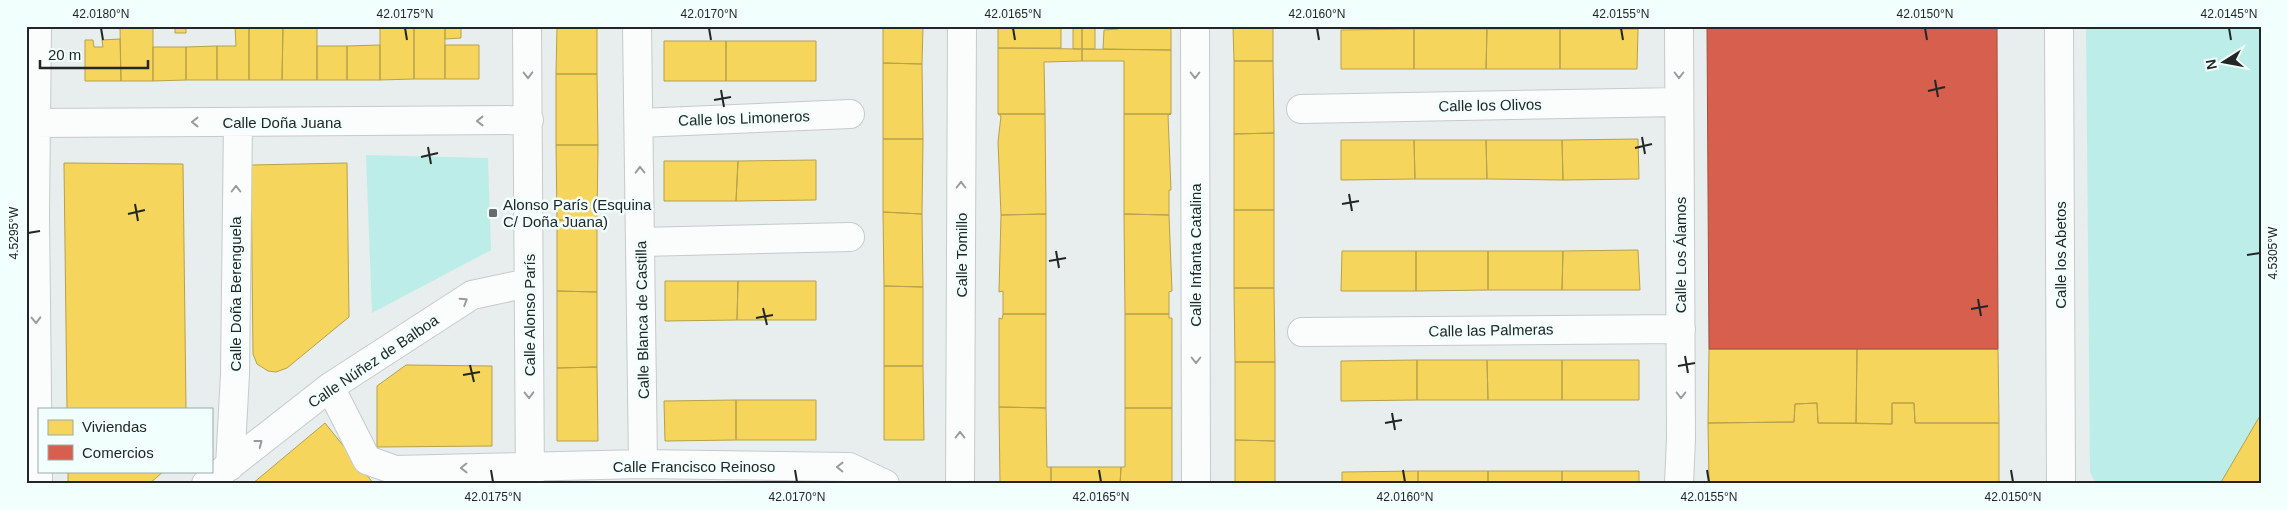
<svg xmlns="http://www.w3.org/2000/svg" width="2287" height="510" font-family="Helvetica,sans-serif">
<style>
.green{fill:#bdede8}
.homes{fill:#f6d55c;stroke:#b6a14c}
.shops{fill:#d6604d;stroke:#a04f41}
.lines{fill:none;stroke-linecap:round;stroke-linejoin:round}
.minor-casing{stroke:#c5cbca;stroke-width:30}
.minor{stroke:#fbfcfc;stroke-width:28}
.oneway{stroke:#999c9c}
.ticks{fill:none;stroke:#222726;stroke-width:2}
.poi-dot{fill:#676d6c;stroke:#f1fffd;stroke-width:2}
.labels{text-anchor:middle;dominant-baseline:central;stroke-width:5;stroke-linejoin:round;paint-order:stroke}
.street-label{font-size:15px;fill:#222726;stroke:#f1fffd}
.poi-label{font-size:15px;fill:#222726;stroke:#f1fffd;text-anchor:start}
.neatline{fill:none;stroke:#222726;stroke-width:2}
.ticks-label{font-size:12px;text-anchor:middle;fill:#222726}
</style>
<rect width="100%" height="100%" fill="#e7eeed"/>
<path class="green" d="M2086,26h175v388l-41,70h-124l-6,-12z
M366,155l122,3 3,92 -119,63z"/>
<path class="homes" d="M120,26h33v55h-32z
M186,26v7h-11v-6h-22z
M235,26h14v54h-32v-34h19z
M249,26h34l-1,54h-33z
M283,26h34v54h-35z
M380,26h34v53l-34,1z
M414,26h31v53h-31z
M445,26h34l-18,1v11l-16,1z
M557,26h40v48h-41z
M883,26h40l-1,38 -39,-1z
M998,26l63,2v20h-63z
M1073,26h9v23h-9z
M1082,26h13v23h-13z
M1118,26h53v24l-68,-1 1,-19 14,-1z
M1233,26h40v35h-39z
M1414,29h73l-1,40h-72z
M1414,29v40h-73v-39z
M1487,29h73v40h-74z
M1560,29h78l-1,40h-77z
M120,39l1,42h-36v-41h8l1,7h9l-1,-7z
M664,41h62v40h-62z
M726,41h90v40h-90z
M380,45v35h-33v-34z
M445,45h34v34h-34z
M217,46v34h-31v-33z
M317,46h30v34h-30z
M153,47h33v33l-33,1z
M998,48l84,1v12l-38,1 1,52h-47z
M1082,49l89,1v64h-47v-53h-42z
M1234,61h39l1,72 -40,1z
M883,63l39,1 1,75h-40z
M556,74h41l1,71h-42z
M998,114h47l1,100 -45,1 -3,-73 3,-26z
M1124,114h47l-3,1 3,75h-2v25l-45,-1z
M1274,133v77h-40v-76z
M883,139h40l-1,75 -39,-2z
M1638,139l1,40 -76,1 -1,-40z
M1341,140h73l1,39 -74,1z
M1414,140h72l1,39h-72z
M1486,140h76l1,40 -76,-1z
M556,145h42l-1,75h-40z
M816,160v40l-80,1 2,-40z
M664,161h74l-2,40h-72z
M64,163l119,1 3,245h-119z
M347,163l2,154 -62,51 -11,4 -8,-1 -11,-7 -4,-10 -2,-189z
M1234,210h40v78h-40z
M883,212l39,2 1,73 -39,-1z
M1046,214v100h-43v-23l-4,1 2,-77z
M1124,214l45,1 3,76 -3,1v22h-44z
M557,220h40v72l-40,-1z
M1638,250l2,40h-78l1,-39z
M1342,251h74v40h-75z
M1416,251h72v39l-72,1z
M1488,251h75l-1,39h-74z
M665,281h73l-1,39 -72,1z
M738,281h78v39h-79z
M884,286l39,1v79h-39z
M1234,288h40l1,74h-40z
M557,291l40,1v75l-40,1z
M1003,314h43v94l-47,-1v-89l3,1z
M1125,314h44v4h3v90h-47z
M1709,349h148l-1,74h-38l-1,-20 -22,1 -1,18 -86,1z
M1857,349h141l1,74h-84l-1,-20h-22v21l-36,-1z
M1417,360h70l1,40h-71z
M1417,360v40l-76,1v-40z
M1487,360h75v40h-74z
M1562,360h77v40h-77z
M1235,362h40v79l-40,-1z
M406,365l86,1v80l-115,1v-61z
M884,366h39l1,74h-40z
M597,367l1,74h-41v-73z
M736,400h80v40h-80z
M736,400v40l-71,1 -1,-40z
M1817,403l1,20 74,1v-21h22l1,20h84v61h-290l-1,-61 86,-1 1,-18z
M999,407l47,1 1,59h4v17h-51z
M1125,408h47v76h-52l1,-17h4z
M2261,414v70h-41z
M325,423l49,61h-122z
M1235,440l40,1v43h-40z
M1051,467h70l-1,17h-69z
M68,471h96l-15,13h-81z
M1418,471v13h-76v-12z
M1418,471h70v13h-70z
M1488,471h74v13h-74z
M1562,471h77v13h-77z"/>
<path class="shops" d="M1707,26h290l1,323h-289z"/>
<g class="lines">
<defs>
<path id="minor" d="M37,26l-2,189 3,269
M527,26l3,458
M637,26l6,438
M1195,26l1,458
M1679,26l2,413 -2,45
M2059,26l2,458
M1301,109l378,-7
M35,123l494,-3
M639,123l211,-9
M641,242l209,-5
M1302,332l379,-3
M330,387l37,73 28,10 248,-6 206,3 36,17
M230,466l5,-92 3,-252
M206,484l124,-97 142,-92 56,-12
M960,484l2,-458"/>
</defs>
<use href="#minor" class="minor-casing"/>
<use href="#minor" class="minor"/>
</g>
<defs><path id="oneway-chevron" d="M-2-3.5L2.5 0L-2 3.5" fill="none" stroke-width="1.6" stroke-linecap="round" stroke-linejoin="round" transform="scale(1.25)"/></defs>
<g class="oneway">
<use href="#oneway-chevron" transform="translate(528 75) rotate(89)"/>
<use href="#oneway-chevron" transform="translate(1195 75) rotate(90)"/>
<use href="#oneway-chevron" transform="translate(1679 75) rotate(90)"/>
<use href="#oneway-chevron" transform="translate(480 121) rotate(180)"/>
<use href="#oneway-chevron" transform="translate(195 122) rotate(180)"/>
<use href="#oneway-chevron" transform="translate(640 170) rotate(-91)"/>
<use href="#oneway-chevron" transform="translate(961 185) rotate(-90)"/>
<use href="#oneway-chevron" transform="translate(236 189) rotate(-90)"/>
<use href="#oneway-chevron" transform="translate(464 301) rotate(-33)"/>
<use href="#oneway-chevron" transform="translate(36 320) rotate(89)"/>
<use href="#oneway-chevron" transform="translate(1196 360) rotate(90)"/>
<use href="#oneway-chevron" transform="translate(529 395) rotate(89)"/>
<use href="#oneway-chevron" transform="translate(1681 395) rotate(90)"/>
<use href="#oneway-chevron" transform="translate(960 435) rotate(-90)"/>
<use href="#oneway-chevron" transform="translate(259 443) rotate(-38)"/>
<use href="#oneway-chevron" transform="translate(840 467) rotate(-179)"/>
<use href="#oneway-chevron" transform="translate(464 468) rotate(179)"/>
</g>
<path class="ticks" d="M101,28l2,12M405,28l2,12M709,28l2,12M1013,28l2,12M1317,28l2,12M1621,28l2,12M1925,28l2,12M2229,28l2,12M1935,80l3,17M721,90l3,17M1928,91l17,-4M714,100l17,-3M1642,137l3,17M428,147l3,17M1635,148l17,-4M421,157l17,-4M1349,194l3,17M135,204l3,17M1342,204l17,-3M128,214l17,-4M28,233l12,-2M1056,251l3,17M2247,255l13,-2M1049,261l17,-3M1978,299l3,17M763,308l4,17M1971,309l17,-3M756,318l17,-3M1685,356l3,17M470,365l4,17M1678,366l17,-3M463,375l17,-3M1392,413l3,17M1385,423l17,-3M491,470l2,12M795,470l2,12M1099,470l2,12M1403,470l2,12M1707,470l2,12M2011,470l2,12"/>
<rect class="poi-dot" x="488" y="208" width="10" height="10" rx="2.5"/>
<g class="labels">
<g class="street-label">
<text transform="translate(1490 105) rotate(-1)">Calle los Olivos</text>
<text transform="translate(744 118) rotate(-2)">Calle los Limoneros</text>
<text x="282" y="122">Calle Doña Juana</text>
<text transform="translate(961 255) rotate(-90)">Calle Tomillo</text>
<text transform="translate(1195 255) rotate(-90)">Calle Infanta Catalina</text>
<text transform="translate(1680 255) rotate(-90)">Calle Los Álamos</text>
<text transform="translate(2060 255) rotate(-90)">Calle los Abetos</text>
<text transform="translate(235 294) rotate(-90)">Calle Doña Berenguela</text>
<text transform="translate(529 315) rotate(-90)">Calle Alonso París</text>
<text transform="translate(642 320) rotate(-91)">Calle Blanca de Castilla</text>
<text transform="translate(1491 330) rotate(-1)">Calle las Palmeras</text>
<text transform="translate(373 361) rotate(-34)">Calle Núñez de Balboa</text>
<text x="694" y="466">Calle Francisco Reinoso</text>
</g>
<g class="poi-label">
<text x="503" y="204">Alonso París (Esquina<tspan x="503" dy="17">C/ Doña Juana)</tspan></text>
</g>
</g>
<rect width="2287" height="510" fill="none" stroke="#f1fffd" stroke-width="55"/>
<rect x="38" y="408" width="175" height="65" fill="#f1fffd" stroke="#9ea9a7"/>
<rect x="48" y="420" width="25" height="15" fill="#f6d55c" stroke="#9ea9a7"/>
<text x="82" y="432" font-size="15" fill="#222726">Viviendas</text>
<rect x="48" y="445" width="25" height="15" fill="#d6604d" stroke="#9ea9a7"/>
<text x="82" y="458" font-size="15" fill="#222726">Comercios</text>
<g transform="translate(2224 62) rotate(259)" stroke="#f1fffd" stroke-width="4" paint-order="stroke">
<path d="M0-4L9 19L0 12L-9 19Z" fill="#222726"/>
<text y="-8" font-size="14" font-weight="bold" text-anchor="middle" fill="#222726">N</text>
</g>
<path d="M40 60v8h108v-8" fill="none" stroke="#222726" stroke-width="2.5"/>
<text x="48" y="60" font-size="15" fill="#222726" stroke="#f1fffd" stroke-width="4" paint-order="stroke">20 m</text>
<rect x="28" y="28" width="2232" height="454" class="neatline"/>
<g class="ticks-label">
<text x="101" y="18">42.0180°N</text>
<text x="405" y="18">42.0175°N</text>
<text x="709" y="18">42.0170°N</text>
<text x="1013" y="18">42.0165°N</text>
<text x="1317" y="18">42.0160°N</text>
<text x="1621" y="18">42.0155°N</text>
<text x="1925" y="18">42.0150°N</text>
<text x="2229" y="18">42.0145°N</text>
<text transform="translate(14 233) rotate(-90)" y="4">4.5295°W</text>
<text transform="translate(2273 253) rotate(-90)" y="4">4.5305°W</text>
<text x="493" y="501">42.0175°N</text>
<text x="797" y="501">42.0170°N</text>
<text x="1101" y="501">42.0165°N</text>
<text x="1405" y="501">42.0160°N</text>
<text x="1709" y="501">42.0155°N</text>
<text x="2013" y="501">42.0150°N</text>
</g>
</svg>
